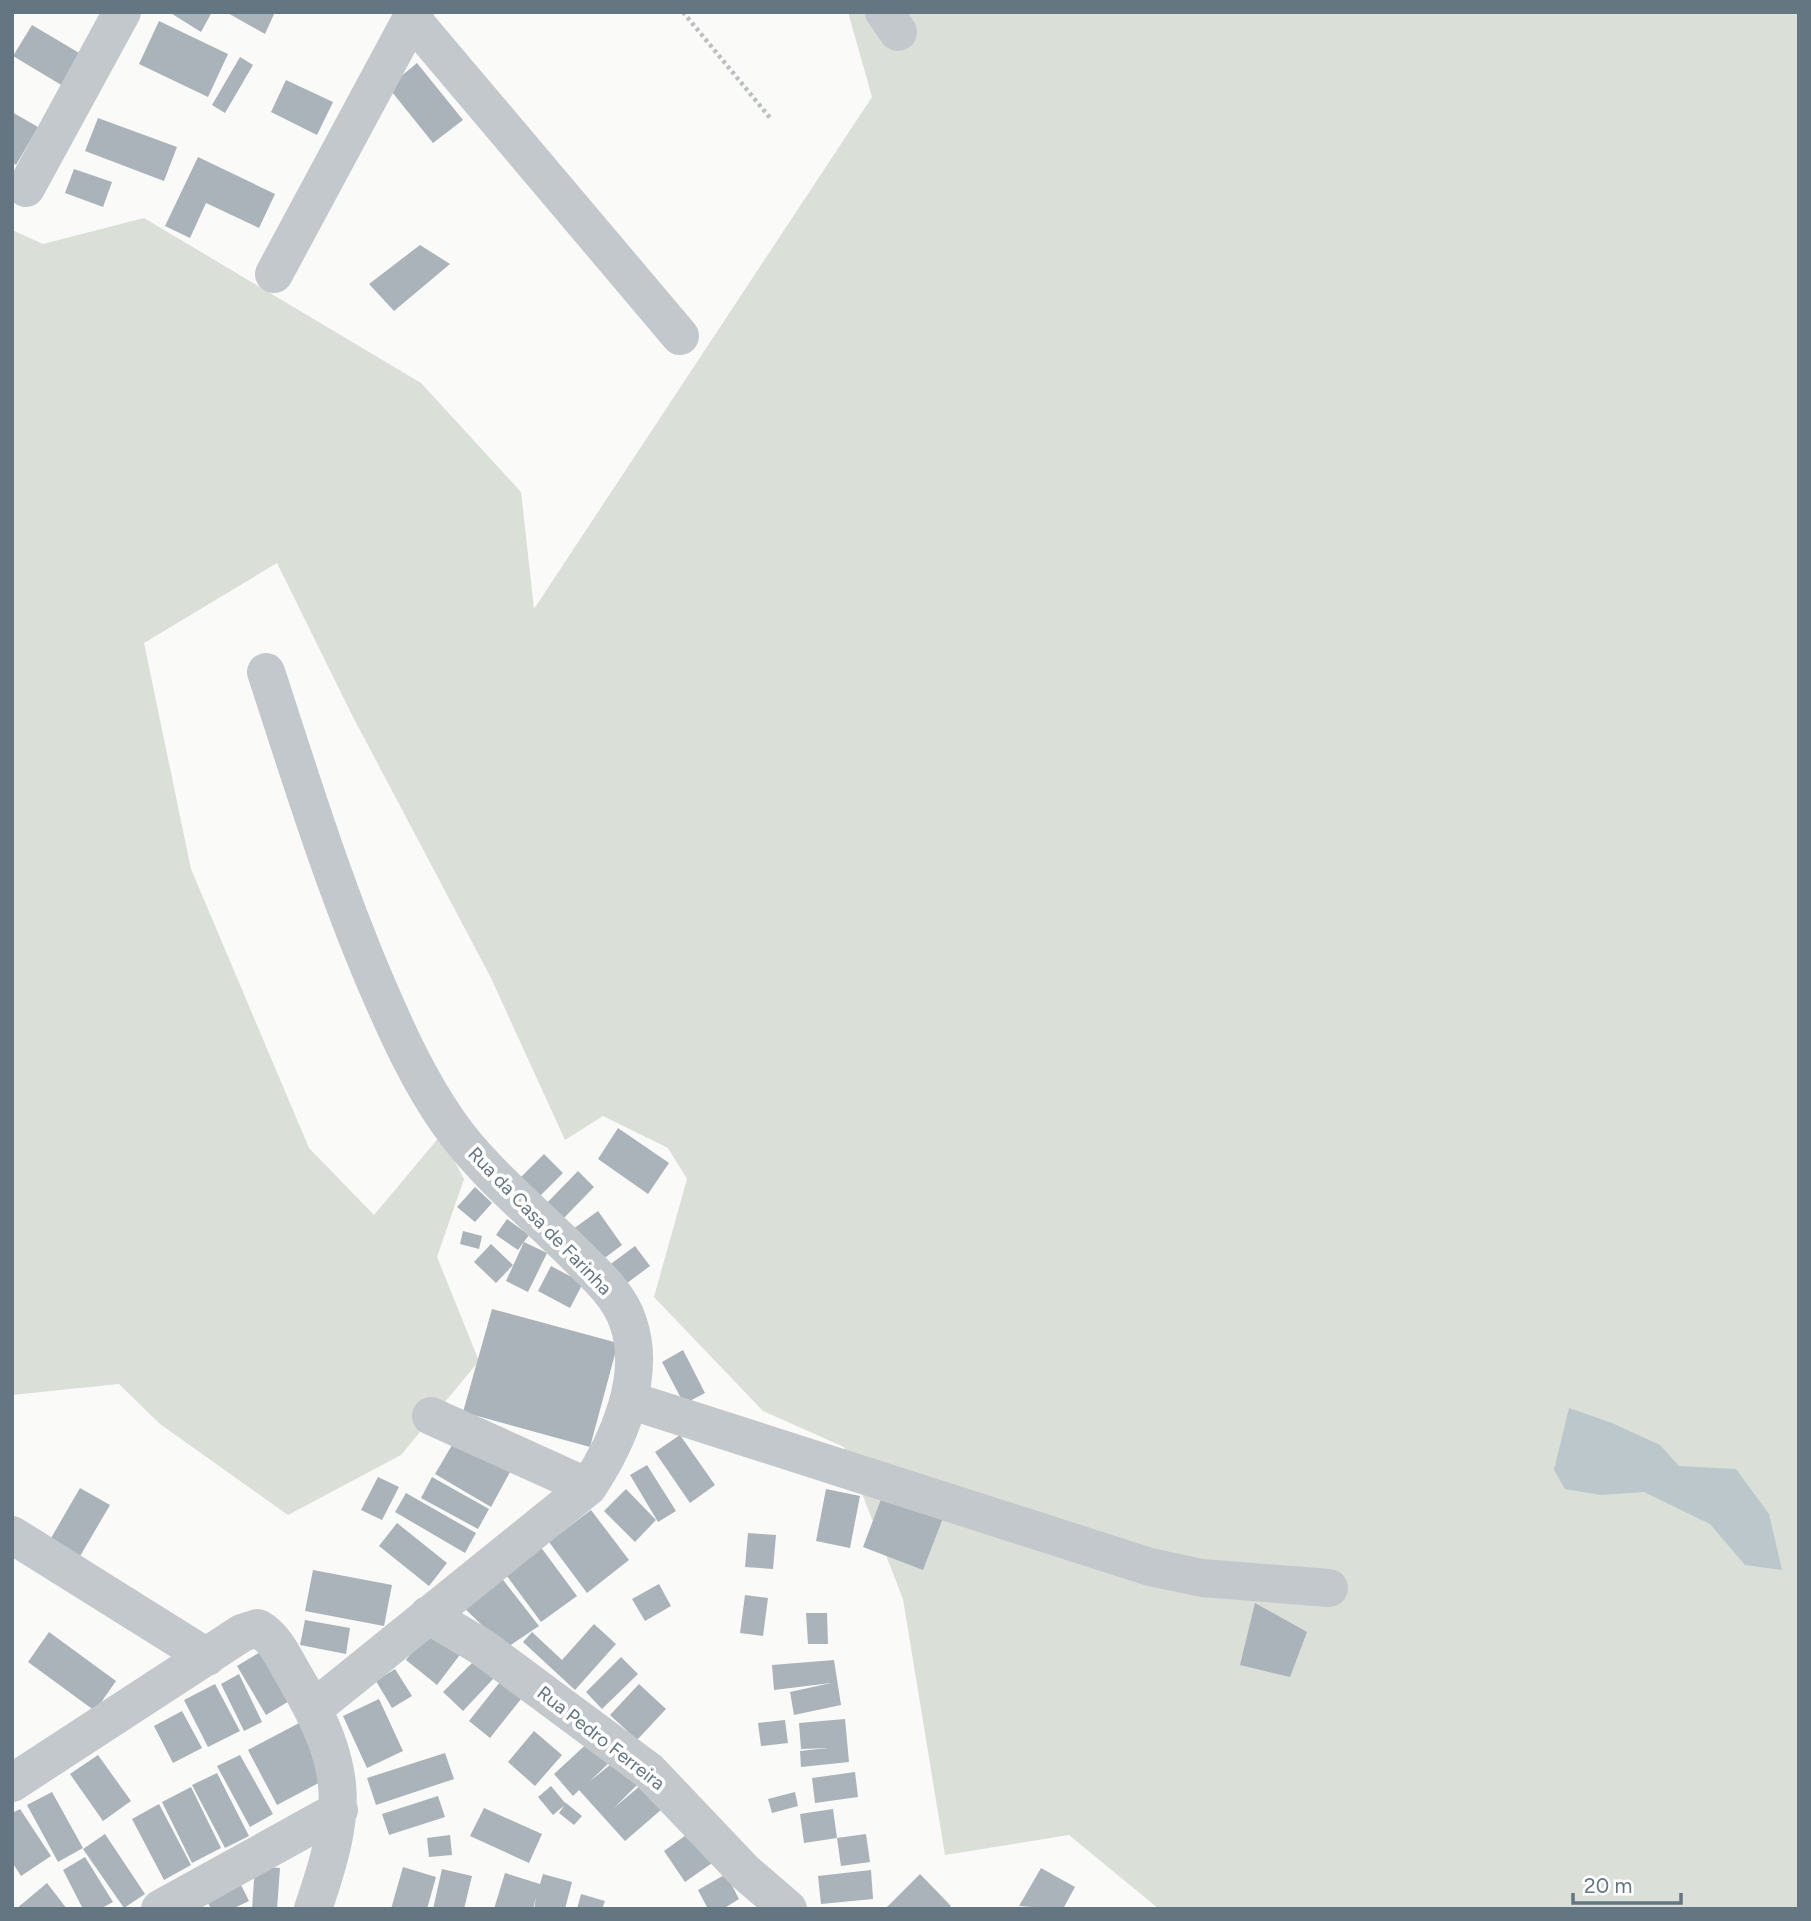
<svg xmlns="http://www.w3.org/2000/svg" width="1811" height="1921" font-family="Figtree,sans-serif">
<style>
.green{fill:#dadfd7}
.water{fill:#bbc7cb}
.building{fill:#aab3b9}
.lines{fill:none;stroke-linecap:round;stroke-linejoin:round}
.path{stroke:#bbbfc2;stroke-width:4.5;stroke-dasharray:3.5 3.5;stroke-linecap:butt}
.minor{stroke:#c3c8cc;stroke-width:38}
.labels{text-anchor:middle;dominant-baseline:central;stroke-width:7;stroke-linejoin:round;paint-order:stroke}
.street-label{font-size:19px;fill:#657683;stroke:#fff}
</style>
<rect width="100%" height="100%" fill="#fafaf8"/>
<path class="green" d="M848,12h951v1897h-640l-90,-74 -124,20 -42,-256 -59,-152 -81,-36 -109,-114 33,-118 -19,-31 -65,-32 -38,24 -74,-162 -139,-263 -75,-152 -133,80 47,226 118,279 65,67 67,-80 23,44 -27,78 42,104 -78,94 -113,60 -128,-91 -41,-40 -107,11v-1165l31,14 101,-26 277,165 100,109 13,117 338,-512z"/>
<path class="water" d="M1569,1408l43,15 48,22 19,21 57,3 33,45 13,56 -37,-5 -35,-41 -66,-32 -43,3 -36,-6 -11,-19z"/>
<path class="building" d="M169,12h43l-11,20z
M226,12h49l-10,22z
M159,21l69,33 -20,43 -69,-33z
M32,25l54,32 -18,32 -55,-33z
M240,57l13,8 -28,48 -13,-8z
M417,63l46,57 -30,23 -45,-56z
M286,80l47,22 -16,33 -46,-23z
M12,112l26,15 -22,38 -4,-3z
M98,118l79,29 -13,34 -79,-30z
M198,157l77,37 -16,34 -53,-25 -16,35 -25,-12z
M74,169l38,13 -9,25 -38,-14z
M420,245l30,19 -56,47 -25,-27z
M618,1128l51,35 -21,31 -50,-35z
M544,1154l19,19 -25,25 -19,-19z
M578,1171l16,16 -34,35 -16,-16z
M475,1187l17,16 -17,19 -18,-15z
M598,1211l24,34 -24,18 -25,-34z
M507,1219l22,16 -11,15 -22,-15z
M463,1231l19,5 -3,13 -19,-5z
M524,1242l23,11 -19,39 -22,-11z
M491,1244l22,21 -17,18 -22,-21z
M635,1246l15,20 -31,23 -15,-20z
M551,1266l32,17 -13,25 -32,-17z
M492,1309l126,34 -28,104 -127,-35z
M683,1350l22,43 -21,11 -22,-42z
M680,1435l35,50 -25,18 -35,-51z
M455,1440l55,32 -19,35 -56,-33z
M647,1465l29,46 -18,11 -28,-47z
M378,1477l21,10 -17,33 -21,-10z
M432,1477l57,32 -11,20 -57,-31z
M80,1488l30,17 -34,58 -29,-18z
M626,1489l30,31 -21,22 -31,-31z
M826,1489l34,7 -10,52 -34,-7z
M406,1493l70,40 -11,20 -70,-41z
M883,1494l60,24 -20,52 -60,-23z
M591,1510l38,50 -42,33 -38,-51z
M397,1523l50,40 -18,23 -50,-40z
M748,1533l28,2 -3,34 -28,-2z
M537,1542l40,54 -36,26 -40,-54z
M313,1570l79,15 -8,41 -79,-15z
M500,1576l39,50 -33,22 -44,-42z
M659,1584l12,22 -26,15 -13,-22z
M745,1595l23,3 -5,38 -23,-3z
M1255,1603l52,29 -17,45 -50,-12z
M806,1613h21l1,31h-20z
M305,1620l45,8 -4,26 -46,-9z
M594,1624l22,20 -41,46 -52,-48 9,-10 30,28z
M432,1627l30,25 -25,33 -31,-25z
M49,1632l67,49 -21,30 -67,-49z
M262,1651l29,49 -25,15 -29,-49z
M621,1657l17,17 -36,35 -16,-17z
M475,1660l19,18 -31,33 -20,-19z
M834,1660l7,45 -47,10 -4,-23 41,-9 -57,7 -2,-25z
M395,1669l17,27 -20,12 -16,-27z
M239,1674l23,48 -18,9 -23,-47z
M500,1682l21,17 -31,39 -21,-17z
M215,1684l25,47 -32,16 -24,-47z
M639,1684l27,25 -29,31 -27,-25z
M379,1699l24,52 -36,17 -24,-52z
M182,1711l20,37 -29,15 -19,-37z
M845,1719l4,43 -48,5 -1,-16 28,-3 -27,1 -2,-26z
M785,1720l3,23 -27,3 -3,-23z
M301,1722l29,55 -53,28 -29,-55z
M534,1731l28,24 -27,31 -27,-24z
M592,1739l20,21 -23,22 27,-22 22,24 -24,24 27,-23 21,24 -37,32 -46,-51 -6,6 -19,-22z
M445,1753l9,26 -78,26 -9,-27z
M98,1755l33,46 -28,20 -33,-47z
M240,1755l33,59 -23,13 -33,-61z
M855,1772l3,25 -43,6 -3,-25z
M217,1773l32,63 -24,12 -33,-63z
M551,1786l15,18 -13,11 -15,-18z
M191,1787l30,61 -29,15 -30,-61z
M52,1792l31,56 -25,14 -31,-57z
M795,1792l3,14 -26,7 -4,-14z
M438,1796l7,21 -56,18 -7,-21z
M566,1803l16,13 -8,9 -15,-12z
M159,1804l32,61 -27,15 -32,-61z
M484,1808l58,26 -13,29 -59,-27z
M20,1809l31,47 -30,20 -9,-14v-49z
M833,1809l4,29 -33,5 -4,-29z
M693,1830l22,31 -30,21 -21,-31z
M105,1834l40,60 -21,14 -41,-59z
M866,1834l4,28 -29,4 -4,-28z
M450,1835l2,20 -23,2 -2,-19z
M85,1857l28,45 -13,7h-17l-20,-39z
M255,1866l25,2 -3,41h-25z
M403,1867l33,10 -9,32h-36z
M1041,1868l34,19 -12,22 -44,-3z
M442,1869l30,7 -8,33h-31z
M871,1870l2,29 -52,5 -3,-28z
M505,1873l35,11 3,-10 29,8 -7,27h-31l2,-12 -3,12h-39z
M726,1874l13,25 -16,10h-15l-10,-19z
M920,1874l31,32 -3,3h-63z
M238,1879l11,22 -17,8h-21l-7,-14z
M47,1883l20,26h-51z
M581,1894l24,7 -3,8h-25z"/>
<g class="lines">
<path class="path" d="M683,12l88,107"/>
<path class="minor" d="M884,12l14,20
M412,19l268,317
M26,188l96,-176
M274,274l141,-262
M266,672c34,104 66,208 109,309 21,49 43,98 73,141 34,49 84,89 125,130 21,21 46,42 55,70 19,54 -10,120 -40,165l-275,222
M629,1400l521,167 52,11 127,10
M431,1416l157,71
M12,1535l195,122
M428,1615l54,32 167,124 96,101 43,37
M12,1783l230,-150 16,-5c19,11 27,33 38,51 54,92 51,131 17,230
M160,1909l179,-99"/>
</g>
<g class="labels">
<g class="street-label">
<text transform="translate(540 1221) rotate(46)">Rua da Casa de Farinha</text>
<text transform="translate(601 1738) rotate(38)">Rua Pedro Ferreira</text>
</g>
</g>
<rect width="1811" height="1921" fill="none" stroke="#657683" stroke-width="28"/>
<path d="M1573 1893v10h108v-10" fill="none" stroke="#657683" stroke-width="3.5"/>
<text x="1584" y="1893" font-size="21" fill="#657683" stroke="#ffffff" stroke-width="5" paint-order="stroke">20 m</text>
</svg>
